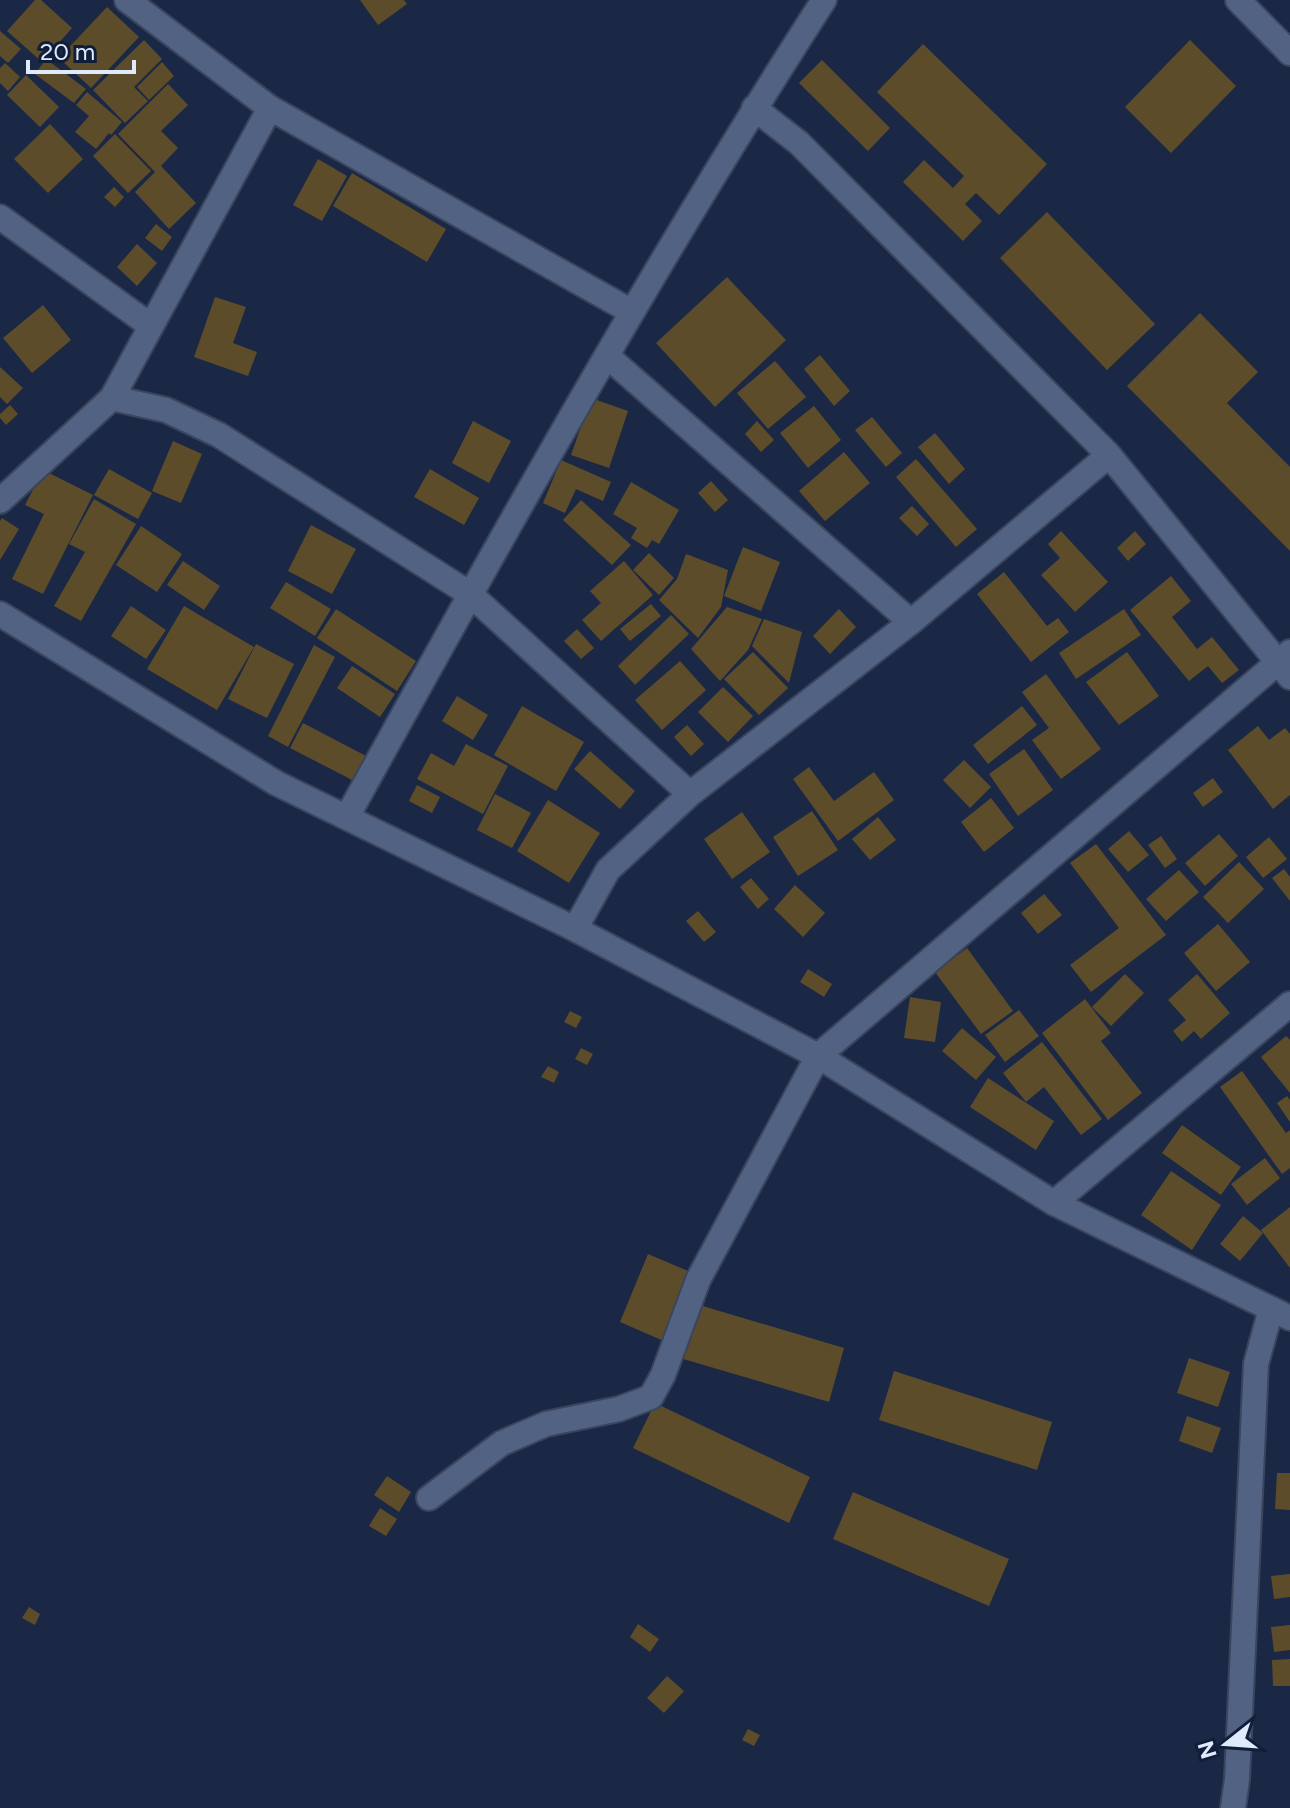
<svg xmlns="http://www.w3.org/2000/svg" width="1290" height="1808" font-family="Figtree,sans-serif">
<style>
.building{fill:#5d4c29}
.lines{fill:none;stroke-linecap:round;stroke-linejoin:round}
.minor-casing{stroke:#3a445d;stroke-width:28}
.minor{stroke:#516283;stroke-width:24}
</style>
<rect width="100%" height="100%" fill="#1a2845"/>
<path class="building" d="M35,0h6l31,28 -30,34 -35,-31z
M360,0h44l3,4 -29,21z
M107,7l32,30 -48,51 -32,-30z
M0,31l21,18 -13,14 -8,-7z
M144,40l18,19 -28,28 14,14 -23,22 -32,-33z
M1190,40l46,46 -65,67 -46,-46z
M923,44l124,120 -48,51 -23,-22 -11,11 17,17 -19,20 -60,-59 21,-22 29,28 11,-12 -87,-84z
M46,59l40,30 -12,14 -39,-29z
M822,60l68,68 -22,23 -69,-68z
M162,62l12,14 -25,24 -12,-13z
M5,63l15,14 -12,14 -8,-8v-15z
M26,75l33,32 -19,20 -33,-32z
M168,84l20,21 -27,26 17,17 -17,18 35,37 -27,26 -34,-37 20,-20 -37,-38z
M87,92l35,30 -11,13 -2,-2 -13,16 -21,-17 14,-16 -13,-11z
M50,124l33,35 -35,34 -34,-34z
M115,134l36,37 -23,22 -35,-37z
M318,159l29,17 -25,45 -29,-16z
M352,173l94,56 -19,33 -94,-56z
M114,187l10,10 -9,10 -11,-10z
M1047,212l108,112 -48,46 -107,-112z
M156,224l16,13 -10,14 -17,-13z
M137,244l20,19 -20,23 -20,-19z
M727,277l59,63 -71,67 -59,-64z
M215,297l31,10 -13,36 24,9 -9,24 -54,-19z
M43,305l28,35 -39,33 -29,-35z
M1200,313l58,59 -31,31 63,64v84l-163,-165z
M820,355l30,36 -16,15 -30,-37z
M775,361l31,36 -38,32 -31,-36z
M0,367l23,21 -16,16 -7,-7z
M591,398l37,13 -19,57 -38,-13z
M10,405l8,9 -12,11 -6,-7v-4z
M814,406l27,34 -33,28 -28,-35z
M872,417l30,36 -16,14 -31,-37z
M473,421l38,20 -22,42 -37,-20z
M757,421l17,19 -13,12 -16,-18z
M935,433l30,36 -16,15 -31,-37z
M173,441l29,13 -21,49 -29,-12z
M844,452l26,31 -45,38 -26,-30z
M916,459l61,70 -21,18 -60,-70z
M561,460l50,22 -8,19 -27,-12 -11,24 -22,-10z
M109,469l43,24 -14,26 -44,-24z
M430,469l49,29 -15,27 -50,-28z
M43,470l50,25 -50,99 -31,-15 32,-65 -19,-9z
M711,481l17,19 -13,12 -17,-19z
M631,482l48,28 -20,34 -7,-4 -5,8 -16,-10 6,-10 -24,-14z
M94,499l42,25 -55,97 -27,-15 31,-54 -16,-8z
M581,500l50,45 -19,20 -49,-45z
M912,506l17,18 -12,12 -18,-18z
M2,518l17,11 -19,31v-39z
M311,525l45,24 -24,45 -44,-23z
M141,526l41,28 -25,38 -41,-27z
M1061,531l47,51 -33,30 -34,-37 19,-17 -12,-14z
M1135,531l11,13 -18,17 -11,-13z
M743,547l37,15 -19,49 -37,-15z
M649,553l25,25 -15,17 -26,-25z
M686,554l42,16 -7,37 -23,31 -39,-38 18,-21z
M183,561l37,25 -16,24 -37,-25z
M624,561l29,34 -52,46 -19,-21 19,-17 -11,-12z
M1004,572l43,54 11,-8 11,14 -38,30 -54,-68z
M1171,576l20,25 -19,16 25,32 15,-12 27,33 -17,13 -14,-17 -19,15 -59,-71z
M286,582l45,27 -16,27 -45,-28z
M651,604l10,12 -31,25 -10,-12z
M131,606l35,24 -20,29 -35,-23z
M184,606l70,41 -37,63 -70,-41z
M727,607l35,12 -14,31 -28,31 -29,-32z
M336,609l80,52 -19,30 -80,-53z
M839,609l17,18 -26,27 -17,-18z
M1124,609l17,26 -65,44 -17,-26z
M671,615l18,19 -54,51 -17,-19z
M764,619l38,13 -13,51 -37,-37z
M577,629l17,19 -13,11 -17,-18z
M256,644l38,20 -27,54 -39,-19z
M314,645l21,12 -47,90 -20,-11z
M753,652l35,36 -29,27 -35,-36z
M1127,652l32,44 -40,29 -33,-43z
M680,661l26,29 -44,40 -27,-30z
M352,666l43,28 -15,23 -43,-29z
M1046,674l55,75 -40,30 -29,-39 17,-12 -27,-36z
M723,687l30,29 -25,26 -30,-30z
M457,696l31,19 -15,25 -31,-19z
M522,706l62,36 -28,49 -62,-36z
M1022,706l15,19 -49,39 -15,-19z
M303,723l65,34 -12,25 -66,-34z
M687,725l17,19 -13,12 -17,-19z
M1258,726l11,14 16,-12 5,6v61l-17,14 -45,-59z
M466,744l42,22 -25,48 -66,-35 14,-26 23,13z
M1024,749l29,41 -35,26 -29,-42z
M590,751l45,40 -15,18 -46,-40z
M964,760l27,27 -21,21 -27,-28z
M809,767l25,34 40,-29 20,28 -56,41 -45,-62z
M1213,778l10,14 -20,15 -10,-14z
M417,785l23,12 -8,16 -23,-12z
M495,794l36,19 -19,35 -35,-18z
M991,798l23,30 -30,24 -23,-30z
M548,800l52,33 -31,50 -52,-32z
M812,811l26,39 -40,26 -25,-39z
M742,812l28,40 -38,27 -28,-40z
M878,817l18,23 -26,20 -18,-21z
M1129,831l20,24 -21,17 -20,-23z
M1219,834l19,22 -33,30 -20,-23z
M1161,836l16,23 -12,9 -17,-23z
M1269,837l18,22 -24,19 -17,-21z
M1096,844l70,91 -75,57 -21,-27 49,-37 -49,-65z
M1239,862l25,27 -36,34 -25,-26z
M1284,869l6,8v24l-18,-23z
M1179,870l20,22 -33,29 -20,-22z
M751,878l18,21 -11,10 -18,-22z
M795,885l30,28 -22,24 -29,-28z
M1044,894l18,21 -24,19 -17,-21z
M698,911l18,21 -12,10 -18,-21z
M1218,924l32,38 -34,29 -32,-38z
M967,948l46,63 -32,23 -46,-62z
M808,969l24,15 -8,13 -24,-15z
M1125,974l19,19 -33,33 -19,-19z
M1197,974l33,39 -29,26 -7,-8 -12,11 -9,-11 13,-11 -18,-20z
M910,997l31,5 -6,40 -31,-4z
M1085,999l26,34 -10,8 41,52 -34,27 -66,-87z
M1019,1010l20,26 -34,26 -20,-27z
M570,1011l12,6 -6,11 -12,-6z
M962,1028l34,29 -20,23 -34,-29z
M1286,1036l4,4v53l-29,-36z
M1042,1042l60,77 -21,16 -37,-48 -18,15 -23,-29z
M581,1048l12,6 -6,11 -12,-6z
M548,1066l11,6 -5,11 -13,-6z
M1242,1071l44,62 4,-3v38l-8,6 -62,-87z
M988,1078l66,43 -18,29 -66,-43z
M1287,1096l3,4v22l-13,-19z
M1182,1125l59,42 -20,28 -59,-42z
M1265,1158l15,20 -33,27 -16,-21z
M1171,1171l50,34 -29,45 -51,-35z
M1290,1207v61l-29,-38z
M1243,1216l20,17 -23,28 -20,-17z
M648,1254l47,20 -29,68 -46,-20z
M696,1304l148,44 -15,54 -149,-44z
M1189,1358l41,14 -12,35 -41,-14z
M894,1371l158,51 -15,48 -158,-50z
M655,1403l155,74 -21,46 -156,-75z
M1187,1416l34,12 -9,25 -33,-12z
M1277,1473h13v37l-15,-1z
M387,1476l24,16 -12,20 -25,-17z
M853,1492l156,67 -20,47 -156,-67z
M380,1508l17,11 -11,17 -17,-10z
M1290,1574v23l-16,2 -3,-23z
M29,1607l11,7 -5,11 -13,-7z
M638,1624l21,15 -9,13 -20,-15z
M1290,1625v25l-16,2 -3,-25z
M1290,1659v27h-17l-1,-26z
M667,1676l17,15 -20,22 -17,-15z
M748,1729l12,6 -6,11 -12,-6z"/>
<g class="lines">
<defs>
<path id="minor" d="M127,0l143,108 362,204
M1238,0l52,53
M754,108l45,35 310,312 181,222
M0,217l151,109
M607,356l304,266
M112,398l54,12 53,25 251,159 220,200
M0,501l112,-103 158,-290
M0,614l276,169 299,146 243,127 236,147 236,115
M347,817c152,-276 306,-552 477,-817
M575,929l33,-59 82,-76 221,-172 198,-167
M1054,1203l236,-199
M429,1498l73,-55 44,-19 73,-15 32,-12 12,-22 35,-95 120,-224 472,-404
M1233,1808l4,-29 19,-415 15,-55"/>
</defs>
<use href="#minor" class="minor-casing"/>
<use href="#minor" class="minor"/>
</g>
<g transform="translate(1226 1744) rotate(253)" stroke="#111e3a" stroke-width="6" paint-order="stroke">
<path d="M0-6L14 30L0 20L-14 30Z" fill="#e0eafd"/>
<text y="-12" font-size="22" font-weight="bold" text-anchor="middle" fill="#e0eafd">N</text>
</g>
<path d="M28 60v12h106v-12" fill="none" stroke="#e0eafd" stroke-width="4"/>
<text x="40" y="60" font-size="24" fill="#e0eafd" stroke="#111e3a" stroke-width="6" paint-order="stroke">20 m</text>
</svg>
